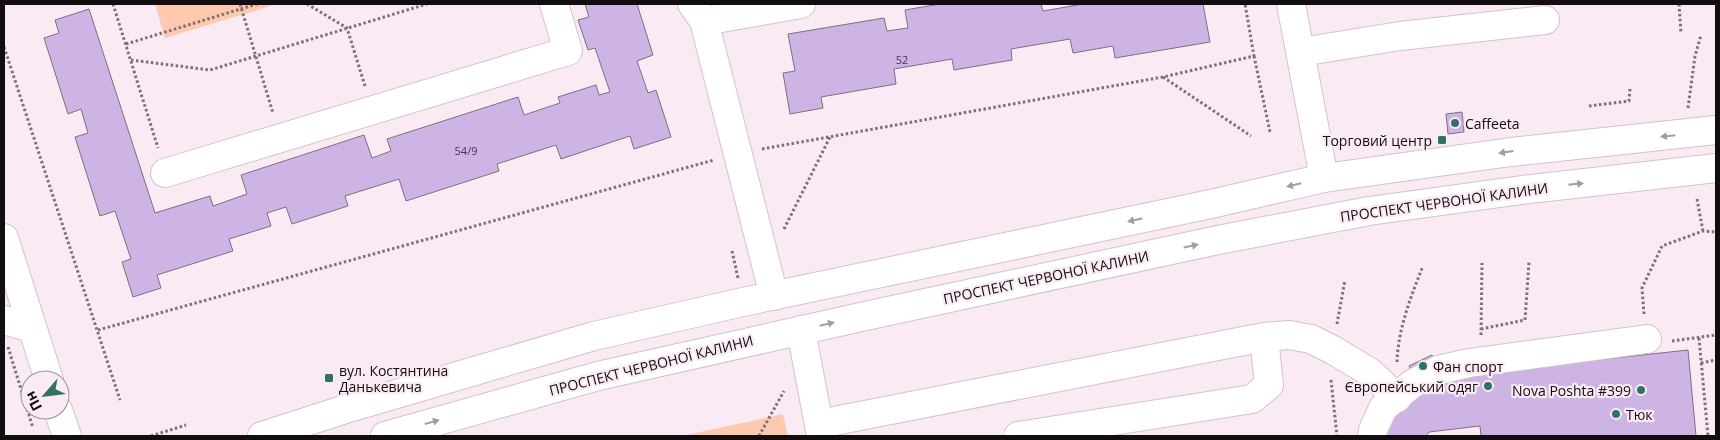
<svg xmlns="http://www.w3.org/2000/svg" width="1720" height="440" font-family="'Open Sans',sans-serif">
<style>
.green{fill:#ffc9af}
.building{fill:#cdb4e5;stroke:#79727f}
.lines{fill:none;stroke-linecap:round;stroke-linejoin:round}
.minor-casing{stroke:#d2c3cc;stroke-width:30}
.major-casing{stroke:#d2c3cc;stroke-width:30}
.path{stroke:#7b7177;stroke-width:3;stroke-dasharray:2.5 2.5;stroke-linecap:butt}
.minor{stroke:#fff;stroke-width:28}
.major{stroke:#fff;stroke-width:28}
.oneway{fill:#a09e9f}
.poi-dot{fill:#307365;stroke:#f9eaf3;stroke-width:2}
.labels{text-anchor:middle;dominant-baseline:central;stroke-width:4.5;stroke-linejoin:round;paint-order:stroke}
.number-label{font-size:11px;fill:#413745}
.poi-label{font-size:14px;fill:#120d10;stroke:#f9eaf3;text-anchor:start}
.street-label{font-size:14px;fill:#120d10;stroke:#f9eaf3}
</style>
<rect width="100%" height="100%" fill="#f9eaf3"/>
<path class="green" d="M155,4h122l-112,34z
M783,414l5,22h-106z"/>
<path class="building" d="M585,4h52l16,51 -16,6 11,32 8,-3 15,47 -37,12 -4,-13 -69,23 -5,-14 -59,19 2,7 -93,30 -7,-22 -54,17 3,10 -56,18 -6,-17 -19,6 4,13 -42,13 4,12 -76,24 4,13 -28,9 -11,-35 9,-3 -16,-48 -15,5 -25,-79 13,-4 -7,-24 -13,5 -24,-76 15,-5 -4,-13 34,-11 66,204 55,-17 3,10 34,-12 -6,-19 123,-40 8,23 19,-7 -4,-12 131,-42 6,18 36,-12 -2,-6 38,-12 3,10 11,-3 -15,-44 -7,2 -10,-30 11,-3z
M940,4h101l2,7 40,-7h120l7,38 -95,16 -2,-12 -40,7 -3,-14 -59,10 1,11 -58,10 -2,-11 -58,10 2,15 -75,13 2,11 -33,6 -7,-41 12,-2 -7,-37 96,-16 3,13 21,-3 -3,-18z
M1462,112l2,20 -16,2 -2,-20z
M1688,350l8,86h-215l-1,-10 -51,6 -3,4h-45l19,-32 42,-25 45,-7z
M1432,355l5,11 -22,11 -6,-11z"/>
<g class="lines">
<defs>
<path id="minor" d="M692,4l12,17 70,275
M1291,4l33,174
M704,21l97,-17
M1301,52l99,-16 145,-16
M165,173l403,-122 -14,-47
M4,238l45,142
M4,320l28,8
M801,330l20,106
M58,410l9,26
M819,424l445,-87 25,-2 22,4 22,11 38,23 26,25
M1018,436l234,-37 17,-14 -5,-48
M1372,436l1,-6 10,-22 29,-24 26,-14 31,-7 178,-24"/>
<path id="major" d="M262,436l90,-29 242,-71 149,-34 468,-98 113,-26 187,-26 205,-22
M385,436l213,-60 272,-61 348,-75 151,-29 153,-21 194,-22"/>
</defs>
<use href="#minor" class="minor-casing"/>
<use href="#major" class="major-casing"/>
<path class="path" d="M113,4l45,144
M240,4l33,109
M307,4l40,24 18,58
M1679,4l2,29
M126,44l131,-40
M4,47l116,353
M1254,56l16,76
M131,60l79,10 217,-66
M1163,77l88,59
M1589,106l40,-5 1,-12
M1688,108l7,-52 6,-21
M762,149l401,-72 91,-21 -9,-52
M1697,199l6,32
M784,229l46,-92
M732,251l6,27
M1644,314l-2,-26 20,-42 41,-15 13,1
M1337,324l8,-44
M1481,329l44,-9 4,-58
M98,330l616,-170
M1481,335l1,-72
M1699,338l9,98
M1672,341l44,-6
M8,347l25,81
M1397,362c1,-33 14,-66 26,-96
M1701,363l15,-3
M1331,380l6,56
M151,436l35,-11
M759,436l25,-45"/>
<use href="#minor" class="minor"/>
<use href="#major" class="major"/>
</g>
<defs><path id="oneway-solid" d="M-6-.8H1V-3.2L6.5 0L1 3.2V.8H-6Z" transform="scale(1.25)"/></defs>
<g class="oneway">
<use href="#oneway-solid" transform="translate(1668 136) rotate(174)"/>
<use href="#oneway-solid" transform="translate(1506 152) rotate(172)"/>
<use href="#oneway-solid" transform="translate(1576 184) rotate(-6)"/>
<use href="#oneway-solid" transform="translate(1294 185) rotate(167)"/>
<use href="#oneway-solid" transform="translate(1135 220) rotate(168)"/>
<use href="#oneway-solid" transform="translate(1191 246) rotate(-12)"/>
<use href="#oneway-solid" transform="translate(827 324) rotate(-13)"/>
<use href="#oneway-solid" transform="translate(432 422) rotate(-16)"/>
</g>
<g class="poi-dot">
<circle cx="1455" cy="123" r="5"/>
<rect x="1437" y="135" width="10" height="10" rx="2.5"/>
<circle cx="1423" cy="366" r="5"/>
<rect x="324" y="373" width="10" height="10" rx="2.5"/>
<circle cx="1488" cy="386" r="5"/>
<circle cx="1641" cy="390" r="5"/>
<circle cx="1616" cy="414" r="5"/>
</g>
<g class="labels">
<g class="number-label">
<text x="902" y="59">52</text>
<text x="466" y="150">54/9</text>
</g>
<g class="poi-label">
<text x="1465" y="123">Caffeeta</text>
<text x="1432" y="140" text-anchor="end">Торговий центр</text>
<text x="1433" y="366">Фан спорт</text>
<text x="339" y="370">вул. Костянтина<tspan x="339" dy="16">Данькевича</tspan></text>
<text x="1478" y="386" text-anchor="end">Європейський одяг</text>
<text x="1631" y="390" text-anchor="end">Nova Poshta #399</text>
<text x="1626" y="414">Тюк</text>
</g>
<g class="street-label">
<text transform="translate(1444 202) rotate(-8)">ПРОСПЕКТ ЧЕРВОНОЇ КАЛИНИ</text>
<text transform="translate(1046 277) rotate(-12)">ПРОСПЕКТ ЧЕРВОНОЇ КАЛИНИ</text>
<text transform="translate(651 365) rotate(-14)">ПРОСПЕКТ ЧЕРВОНОЇ КАЛИНИ</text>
</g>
</g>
<rect width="1720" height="440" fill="none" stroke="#120d10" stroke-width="10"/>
<g transform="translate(45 395) rotate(242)"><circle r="24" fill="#f9eaf3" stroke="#9d9298"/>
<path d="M0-4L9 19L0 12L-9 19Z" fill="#307365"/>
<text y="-8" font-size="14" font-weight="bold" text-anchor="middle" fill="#120d10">Пн</text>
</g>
</svg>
